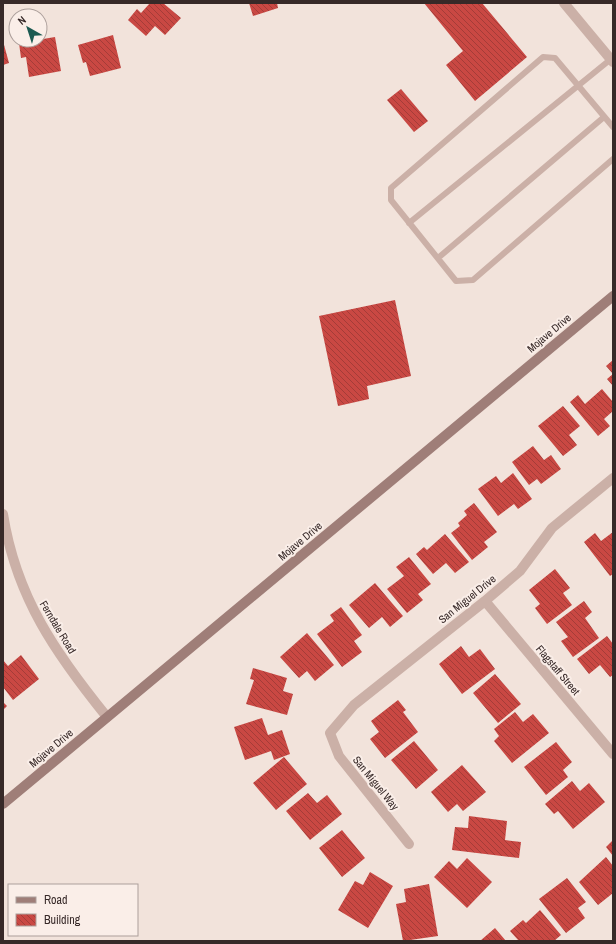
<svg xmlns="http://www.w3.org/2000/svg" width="616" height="944" font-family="'Archivo Narrow',sans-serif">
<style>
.building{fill:url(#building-back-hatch)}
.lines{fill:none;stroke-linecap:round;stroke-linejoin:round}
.service{stroke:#cbb0a7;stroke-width:6}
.minor{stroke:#cbb0a7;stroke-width:10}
.secondary{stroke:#9f7e78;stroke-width:10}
.labels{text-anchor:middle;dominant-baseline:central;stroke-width:4;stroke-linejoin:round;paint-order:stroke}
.street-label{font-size:11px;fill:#372928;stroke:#faeee8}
</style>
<defs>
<pattern id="building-back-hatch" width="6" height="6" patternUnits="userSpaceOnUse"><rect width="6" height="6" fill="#c94843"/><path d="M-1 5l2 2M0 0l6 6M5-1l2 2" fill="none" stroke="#a43c38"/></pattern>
</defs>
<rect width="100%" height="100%" fill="#f2e3db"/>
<path class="building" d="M150,3h13l18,15 -16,17 -10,-9 -9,10 -18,-16 9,-11 4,4z
M249,3h28l1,5 -25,8z
M424,3h58l45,54 -52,44 -29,-36 17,-14z
M113,35l8,33 -31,8 -4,-14 -3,1 -5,-18z
M55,37l6,34 -32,6 -3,-20 -5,1 -2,-15z
M3,41l6,22 -6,2z
M401,89l27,32 -14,11 -27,-32z
M395,300l16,76 -44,10 2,13 -31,7 -19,-90z
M613,360v26l-6,-7 6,-5 -7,-8z
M602,389l11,13v9l-9,8 6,7 -12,10 -28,-34 8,-7 7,9z
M563,406l17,20 -11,9 8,10 -14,11 -25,-30z
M533,446l11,14 7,-5 10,14 -20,15 -4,-5 -8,6 -17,-23z
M513,473l19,26 -14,10 -4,-5 -16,12 -20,-27 18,-13 5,7z
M474,503l23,29 -13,10 4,5 -16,13 -21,-27 9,-7 -2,-3 9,-8 -3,-4z
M613,532v42l-3,2 -26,-34 11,-9 6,8z
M445,534l24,28 -14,11 -9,-10 -13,11 -17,-20 8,-7 3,3z
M409,557l22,27 -13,10 5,6 -16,13 -20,-24 17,-13 -8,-9z
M555,569l15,19 -7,5 9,12 -25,19 -12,-16 5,-4 -11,-14z
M375,583l28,33 -13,11 -8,-10 -13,11 -20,-23z
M584,601l8,11 -7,6 14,20 -26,19 -12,-16 7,-4 -12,-15z
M341,607l21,28 -8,6 8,11 -20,15 -25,-33 17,-13 -4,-6z
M307,633l27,32 -19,16 -8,-10 -8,7 -19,-21z
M607,636l6,8v31l-3,2 -10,-12 -11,9 -12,-15z
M461,646l8,11 11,-8 15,20 -33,25 -23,-30z
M21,655l18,24 -26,21 -10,-13v-27l5,6z
M253,668l34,10 -4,13 10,3 -6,21 -41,-11 8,-24 -4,-1z
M495,674l26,30 -23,19 -25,-30z
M398,700l8,10 -3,2 15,20 -33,26 -15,-19 9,-7 -8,-11z
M3,702l4,4 -4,4z
M515,712l8,10 10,-8 16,19 -37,30 -18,-22 5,-5 -5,-7z
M262,718l6,17 14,-5 8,24 -16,6 -3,-9 -26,9 -11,-33z
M414,741l24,29 -22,19 -25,-29z
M556,742l16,20 -9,8 5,7 -22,18 -22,-28z
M284,757l23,27 -31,26 -23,-27z
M462,765l24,27 -23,19 -6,-7 -9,8 -17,-20z
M572,781l8,10 9,-8 16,19 -32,27 -15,-18 -4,3 -9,-10z
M308,793l9,10 10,-8 15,19 -32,26 -24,-29z
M469,816l38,5 -2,19 16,2 -2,16 -67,-8 3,-23 13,1z
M342,830l23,28 -23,19 -23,-29z
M613,840v16l-7,-9z
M606,857l7,9v27l-15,12 -19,-23z
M467,858l25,24 -25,26 -33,-31 15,-16 8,8z
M370,872l23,14 -25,42 -30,-18 17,-29 8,4z
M567,878l19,24 -8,6 7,10 -19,15 -27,-34z
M429,884l9,52 -35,5 -7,-37 10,-2 -2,-13z
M540,910l21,25 -7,6h-35l-9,-10 13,-11 3,3z
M495,928l11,13h-26z"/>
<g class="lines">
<path class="service" d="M613,127l-58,-69 -12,-1 -152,131v12l65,81 17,-1 140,-121
M409,223l202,-164
M438,258l166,-141"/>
<path class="minor" d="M564,3l49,59
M3,514c13,83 53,140 104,203
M485,601l128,153
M409,844l-70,-88 -9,-23 24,-28 131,-104 35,-30 32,-43 61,-50"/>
<path class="secondary" d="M3,804l610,-508"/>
</g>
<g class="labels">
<g class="street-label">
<text transform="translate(549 333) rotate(-40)">Mojave Drive</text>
<text transform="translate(300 541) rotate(-40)">Mojave Drive</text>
<text transform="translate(467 599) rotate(-39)">San Miguel Drive</text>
<text transform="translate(58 627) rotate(59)">Ferndale Road</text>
<text transform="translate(558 670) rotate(50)">Flagstaff Street</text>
<text transform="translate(51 748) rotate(-40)">Mojave Drive</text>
<text transform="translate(376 783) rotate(51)">San Miguel Way</text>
</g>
</g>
<rect width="616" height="944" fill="none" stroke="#372928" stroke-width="8"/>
<rect x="8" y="884" width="130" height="52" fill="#faeee8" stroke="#ac9f9b"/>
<rect x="16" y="897" width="20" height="6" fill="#9f7e78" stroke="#ac9f9b"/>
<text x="44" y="904" font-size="12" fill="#372928">Road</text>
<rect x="16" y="914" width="20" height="12" fill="url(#building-back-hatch)" stroke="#ac9f9b"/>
<text x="44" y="924" font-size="12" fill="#372928">Building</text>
<g transform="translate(28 28) rotate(321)"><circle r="19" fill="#faeee8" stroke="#ac9f9b"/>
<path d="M0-3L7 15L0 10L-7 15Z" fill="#1c5a51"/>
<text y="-6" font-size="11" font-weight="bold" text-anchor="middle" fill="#372928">N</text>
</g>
</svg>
